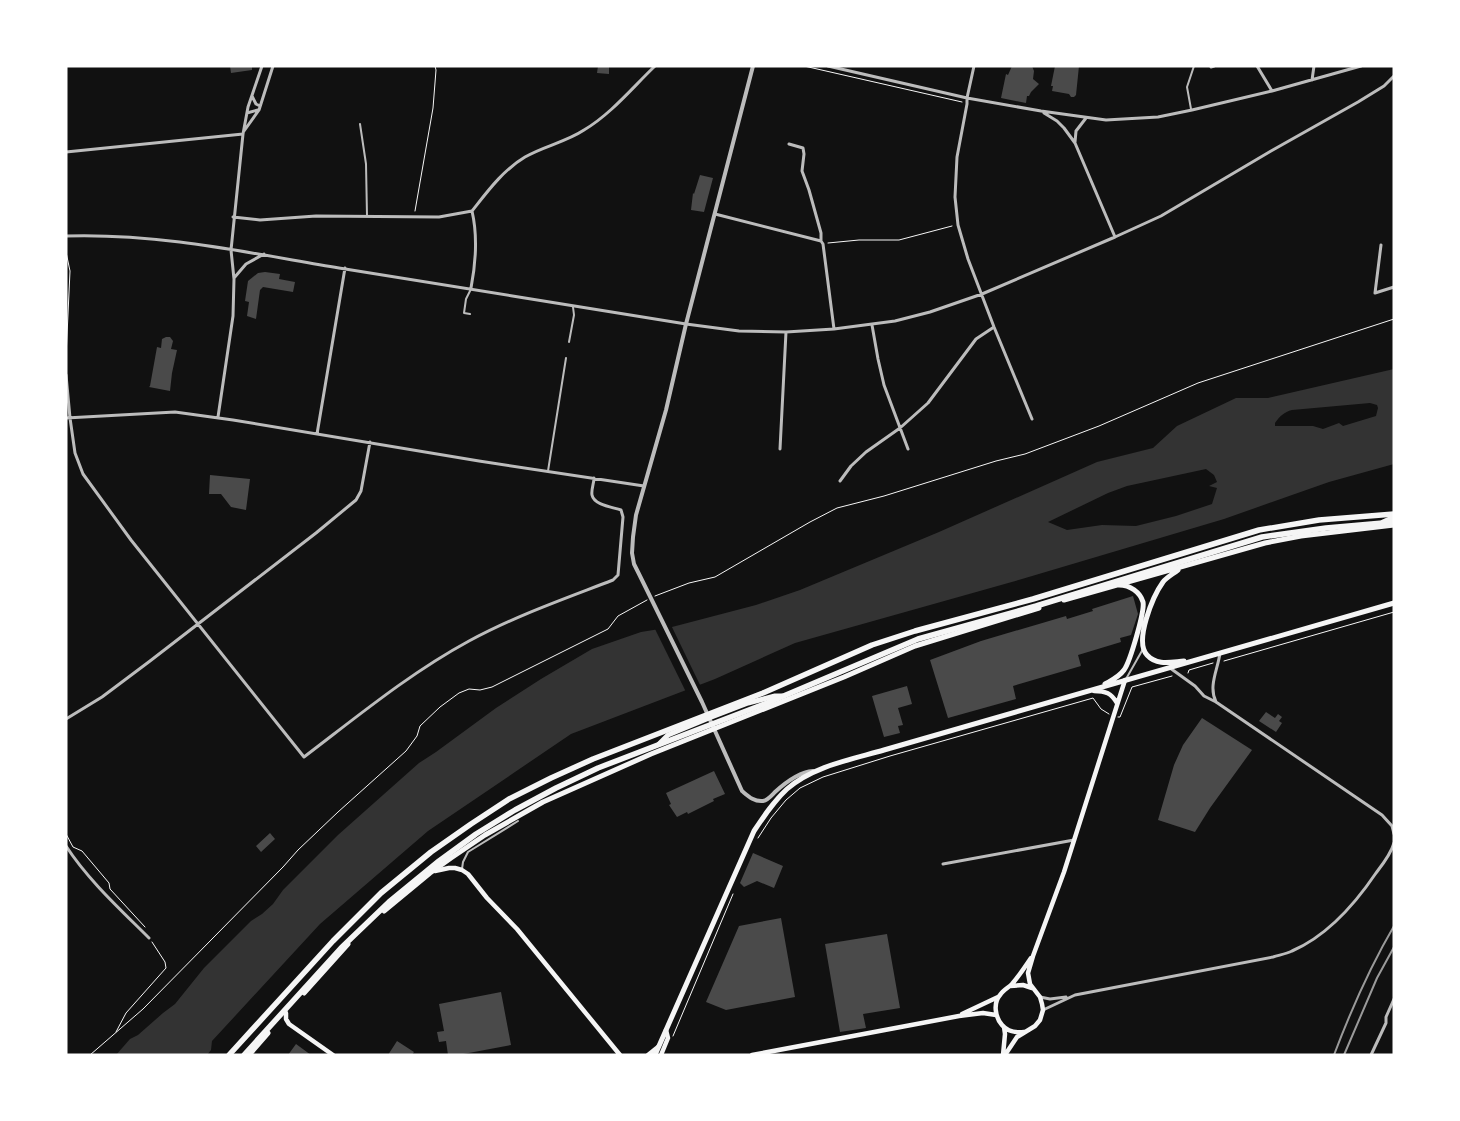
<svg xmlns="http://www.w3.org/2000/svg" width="1460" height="1121" font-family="'Work Sans',sans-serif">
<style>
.water{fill:#333;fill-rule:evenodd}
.pier{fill:#111}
.building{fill:#4a4a4a}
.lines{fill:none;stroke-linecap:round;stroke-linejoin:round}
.path{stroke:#f5f5f5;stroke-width:1}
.service{stroke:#bcbcbc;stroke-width:2}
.minor{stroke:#bcbcbc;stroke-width:3}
.tertiary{stroke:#bcbcbc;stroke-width:4}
.secondary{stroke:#f5f5f5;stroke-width:4.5}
.primary{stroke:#f5f5f5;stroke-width:5}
.motorway{stroke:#f5f5f5;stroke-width:5.5}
.rail{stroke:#9a9a9a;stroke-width:2}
</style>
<rect width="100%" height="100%" fill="#111"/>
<path class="water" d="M1394,369v95l-65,18 -105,37 -202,60 -227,64 -80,36 -144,55 -143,97 -108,93 -108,117 -1,9 -4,5h-91l14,-16 8,-4 25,-22 12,-9 29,-36 47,-47 11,-7 11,-10 10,-14 55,-55 81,-72 17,-11 60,-44 45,-29 51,-30 49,-17 31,-5 84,-22 44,-15 139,-58 158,-70 56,-14 24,-22 59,-28h32zM1370,403l7,2 1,3 -2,8 -33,10 -4,-3 -16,6 -10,-3h-38v-3c5,-7 9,-11 17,-13zM1206,469l8,6 3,7 -8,4 8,2 -5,16 -36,12 -40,10 -34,-1 -35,5 -19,-8 60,-29 19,-7z"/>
<path class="pier" d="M671,625l30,62 -15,5 -32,-65z"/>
<path class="building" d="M230,66h22v4l-21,3z
M598,66h11v8l-12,-1z
M1012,66h20l2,5 -1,8 6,5 -8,8 -2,4h-2l-1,7 -25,-5 5,-24 2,1z
M1055,66h24l-3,29 -2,2h-3l-2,-3 -17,-3 1,-5h-2z
M700,175l13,3 -9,34 -13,-2 2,-17 1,1z
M265,272l15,2 -1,5 16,3 -2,10 -30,-5 -3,3 -4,29 -9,-3 2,-14 -4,-1 3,-20 10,-8z
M166,337h4l3,4 -2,8 6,1 -5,23 -2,18 -21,-4 1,-1 7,-39 4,1 1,-9z
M210,475l40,4 -4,31 -15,-3 -10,-13h-12z
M1133,596l5,18 -7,21 -11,3 1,4 -43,13 3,11 -68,20 3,13 -68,19 -18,-58 51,-19 85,-25 1,3 26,-8 -1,-2z
M907,686l5,18 -14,4 5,17 -5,1 2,7 -16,4 -12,-41z
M1266,712l9,6 3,-4 4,3 -3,4 3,2 -6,9 -17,-11z
M1202,718l50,32 -42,58 -15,24 -37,-12 16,-55 9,-20z
M714,771l11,23 -12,5 1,2 -26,13 -1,-2 -10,5 -8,-12 2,-1 -5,-11z
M270,833l5,6 -14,13 -5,-6z
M753,853l30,13 -9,22 -17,-7 -13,6 -4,-4z
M781,918l14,79 -69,13 -20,-8 33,-76z
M887,934l13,74 -37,6 3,14 -26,4 -15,-88z
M501,992l10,53 -53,10h-10l-2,-14 -7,1 -2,-10 7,-1 -5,-27z
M397,1041l17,11 -2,3h-24z
M296,1044l15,11h-23z"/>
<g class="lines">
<path class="path" d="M804,66l158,36
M415,211l18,-103 3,-38 -1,-4
M828,243l31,-3h40l53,-14
M66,252l4,19 -4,86
M655,596l34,-13 26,-6 95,-55 27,-14 47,-12 112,-35 29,-7 74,-28 99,-43 196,-64
M1224,661l170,-49
M1188,673l1,-3 24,-7
M1118,717h2l12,-30 40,-11
M66,834l7,13 9,4 27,32 1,6 35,38
M758,838l13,-20 15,-18 14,-12 23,-11 67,-21 203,-58 8,11 8,5
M116,1032l10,-19 40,-45 -1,-6 -13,-20
M673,1036l60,-142
M90,1055l53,-46 140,-142 15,-17 40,-38 68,-61 11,-15 3,-10 20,-19 19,-14 10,-4 11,1 12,-3 116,-58 10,-13 29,-16"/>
<path class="service" d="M1191,109l-4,-22 7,-21
M360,124l6,40 1,52
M470,314l-6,-1 2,-14 5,-10
M569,342l5,-27 -1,-8
M548,471l18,-113
M1126,679l17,-30
M462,869l1,-7 5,-10 50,-31"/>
<path class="minor" d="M828,66l139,32 74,13 65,9 52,-3 34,-7 80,-19 89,-25
M974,66l-7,32v6l-10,53 -2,40 3,28 10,34 26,68 38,92
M1257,66l15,25
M1211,67l3,-1
M1312,80l2,-14
M252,96l4,8 4,2
M247,113l11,-3
M1044,113l13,8 7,7 11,15 40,94
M244,131l15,-21 14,-44
M1075,142l1,-11 10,-13
M789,144l14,4 1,6 -2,17 7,19 12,43v8
M66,152l177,-18
M715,214l106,27 2,3 11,85
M233,217l27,3 56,-4 123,1 33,-6c15,-19 31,-41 53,-54 19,-11 41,-15 59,-27 27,-16 48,-42 71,-64
M66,236c92,-3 183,17 273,32 116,19 231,37 347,56l53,7 47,1 48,-3 61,-8 35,-9 52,-18 133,-57 46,-21 110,-65 87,-49 26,-16 10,-10
M1381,245l-6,48 19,-6
M234,278l12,-14 18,-10
M471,288c5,-26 7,-51 1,-77
M872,325l6,34 6,26 24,64
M66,375l4,43 5,35 8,21 48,66 173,217c54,-41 106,-84 165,-116 46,-25 95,-42 144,-61l5,-5 5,-58 -2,-7c-9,-3 -27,-5 -29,-15 -1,-5 2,-12 2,-17
M218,417l15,-101 1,-37 -3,-29 12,-116 5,-27 14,-41
M66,418l109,-6 58,8 246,41 165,25
M317,434l28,-166
M780,449l6,-117
M840,481l11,-15 15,-14 34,-24 28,-25 48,-64 18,-12
M1170,668l25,18 9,10 12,6 166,113 10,11 2,8
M1216,702c-8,-16 2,-33 4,-49
M66,719l36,-22 48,-36 166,-128 40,-33 5,-9 9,-49
M66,846c22,34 55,64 83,92
M943,864l131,-24
M1040,997l10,2 16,-2
M1043,1010l32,-15 198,-38c6,-2 13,-3 19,-6 35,-15 63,-47 84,-78 7,-9 15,-19 18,-30
M1371,1055l15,-32v-6l8,-18"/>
<path class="tertiary" d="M753,66l-67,258 -20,86 -30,105 -3,22 -1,16 2,11 5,10 63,128 40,89c6,5 12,11 21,10 5,-1 9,-6 12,-9 11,-10 24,-20 38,-21"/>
<path class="secondary" d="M1094,691c12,0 17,2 23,12
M435,871l14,-3h6l7,2 6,4 19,24 30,31 103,126
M1010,986l13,-1 9,3
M286,1013v6l3,5 44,31
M962,1014l36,-17
M1024,1032c-8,1 -17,-1 -22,-7 -7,-8 -9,-22 -2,-30 3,-5 8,-7 12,-11 7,-8 13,-17 19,-26
M648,1055l10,-8
M661,1055l7,-17 -2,-8
M752,1055l207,-39 24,-3 13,2
M1003,1055l2,-21 -1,-7
M1005,1055l12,-18 18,-11 5,-6 3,-10 -1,-6 -2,-7 -10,-13 -2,-11 5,-17 31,-84 61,-192"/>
<path class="primary" d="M1383,522l11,-5
M1178,570c-5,4 -11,7 -15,12 -10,14 -29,59 -16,73 10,11 24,7 37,6
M1064,600l201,-57 36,-7 93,-11
M1105,684c7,-4 14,-7 19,-14 6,-8 21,-59 19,-68 -3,-10 -13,-17 -24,-17
M659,744l9,-9 41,-17 39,-15 27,-7h7
M384,911l46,-38 21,-15 34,-23 58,-33 108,-48 193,-77 71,-31 124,-38
M304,993l44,-49
M249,1055l19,-22
M655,1055l99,-224c10,-15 20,-30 33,-42 26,-23 66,-30 97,-39l510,-147"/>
<path class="motorway" d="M229,1055l104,-114 48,-48 50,-41 40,-28 38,-25 42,-21 42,-19 170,-66 109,-48 43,-14 118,-32 226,-69 60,-10 75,-6
M244,1055l97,-107 48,-46 50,-41 37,-27 39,-24 41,-22 42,-20 169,-65 151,-64 118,-33 226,-69 64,-9 68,-6"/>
<path class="rail" d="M1334,1055c17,-45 36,-88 60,-129
M1344,1055l33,-77 17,-31"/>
</g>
<rect width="1460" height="1121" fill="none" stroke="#ffffff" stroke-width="135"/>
</svg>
